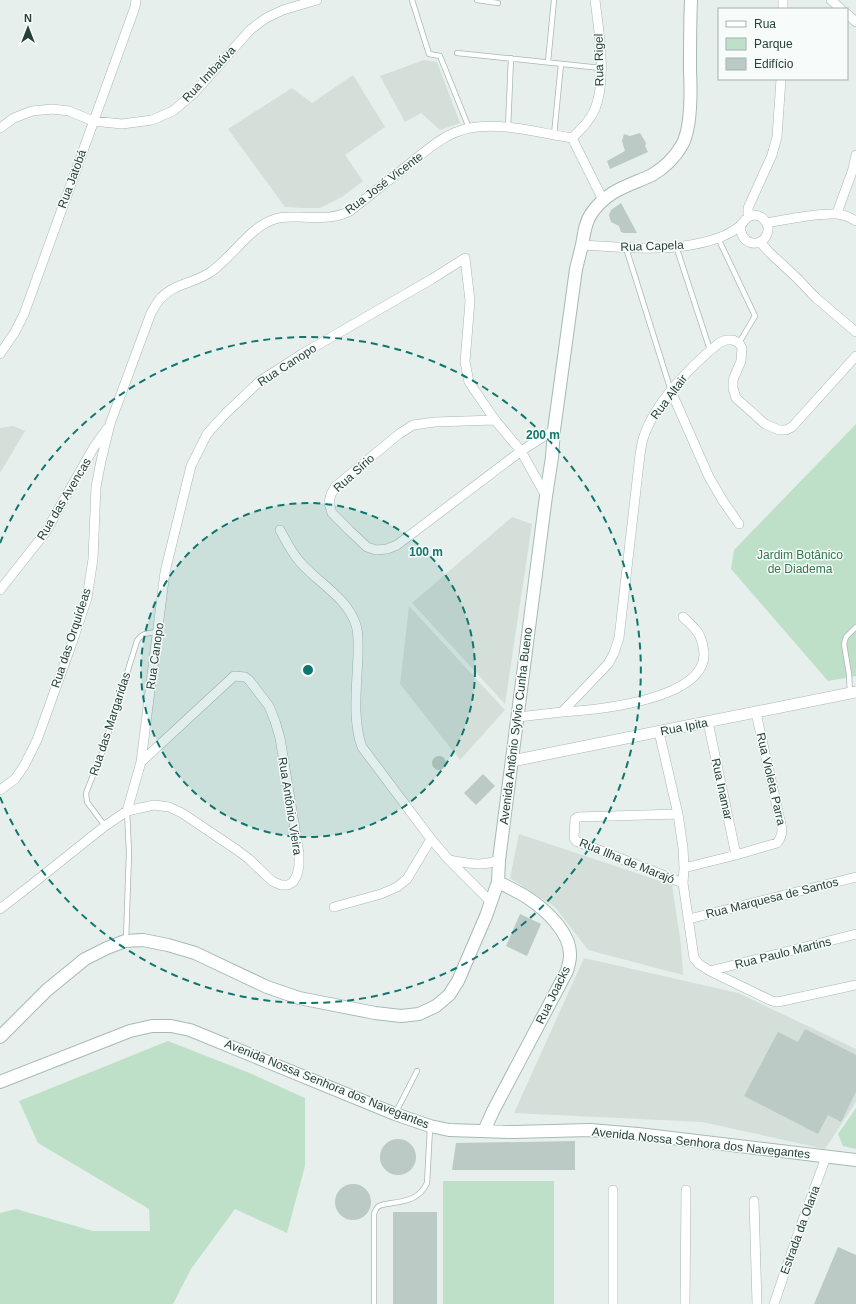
<svg xmlns="http://www.w3.org/2000/svg" width="856" height="1304" font-family="Arial,sans-serif">
<style>
.built{fill:#d4dfda}
.green{fill:#bfe0c8}
.building{fill:#bbcac4}
.lines{fill:none;stroke-linecap:round;stroke-linejoin:round}
.service-casing{stroke:#a8b8b2;stroke-width:6}
.minor-casing{stroke:#a8b8b2;stroke-width:10}
.tertiary-casing{stroke:#a8b8b2;stroke-width:12}
.secondary-casing{stroke:#a4bbb3;stroke-width:14}
.service{stroke:#fff;stroke-width:4.5}
.minor{stroke:#fff;stroke-width:9}
.tertiary{stroke:#fff;stroke-width:11}
.secondary{stroke:#fff;stroke-width:12}
.ring{fill:none;stroke:#0f766e;stroke-width:2;stroke-dasharray:7 5}
.labels{text-anchor:middle;dominant-baseline:central;stroke-width:3;stroke-linejoin:round;paint-order:stroke}
.street-label{font-size:12px;fill:#24423a;stroke:#f7fbf9}
.park-label{font-size:12px;fill:#2d7a4b;stroke:#f7fbf9}
.centre{fill:#0f766e;stroke:#f7fbf9;stroke-width:2}
.ring-label{font-size:12px;text-anchor:middle;font-weight:bold;fill:#0f766e;stroke:#f7fbf9;stroke-width:3;stroke-linejoin:round;paint-order:stroke}
</style>
<rect width="100%" height="100%" fill="#e6efeb"/>
<path class="built" d="M424,60l13,2 23,61 -20,7 -19,-17 -16,9 -25,-46z
M353,75l32,52 -40,28 18,26 -21,16 -22,11h-17l-18,-1 -57,-78 64,-41 20,15z
M13,426l12,5 -25,42v-45z
M512,517l20,7 -27,180 -93,-101z
M409,606l96,104 -45,50 -60,-76z
M519,834l153,51 9,60 2,30 -95,-25 -33,-43 -45,-29z
M584,958l154,35 118,56v53l-31,47 -123,-27 -188,-9z"/>
<path class="green" d="M856,424v252l-28,5 -97,-112 3,-19z
M168,1041l84,33 53,24v68l-18,67 -52,-24 -44,60 -18,35h-173v-91l16,-4 77,22h57l-1,-22 -111,-66 -19,-42z
M856,1108v41l-13,-3 -5,-12z
M443,1181h111v123h-111z"/>
<path class="building" d="M640,133l6,10 -1,3 3,6 -38,17 -3,-8 18,-10 -3,-10 2,-7 6,2z
M621,203l16,30h-13l-3,-1 -2,-6 -8,-4 -2,-7 2,-5z
M432 763a7 7 0 1 1 14 0a7 7 0 1 1-14 0Z
M483,774l12,12 -19,19 -12,-12z
M520,914l21,10 -14,32 -21,-10z
M805,1029l51,26v37l-15,30 -13,-7 -10,19 -74,-38 34,-64 20,10z
M380 1157a18 18 0 1 1 36 0a18 18 0 1 1-36 0Z
M575,1141v29h-123l4,-27z
M335 1202a18 18 0 1 1 36 0a18 18 0 1 1-36 0Z
M393,1212h44v92h-44z
M838,1247l18,8v49h-42z"/>
<g class="lines">
<defs>
<path id="service" d="M412,0l17,54 11,2 29,72
M477,0l21,3
M457,53l144,15
M548,62l6,-62
M508,128l3,-70
M554,135l7,-71
M718,238l37,78 -16,27
M676,246l34,104
M626,248l45,143
M850,694l-1,-20 -5,-30 2,-7 10,-10
M105,826l-18,-24 -1,-9 16,-40 35,-112c5,-8 11,-8 21,-9
M126,940l3,-88 -2,-41
M395,1114l22,-43
M374,1304v-90c1,-3 2,-6 5,-8 4,-2 9,-2 13,-3 16,-2 28,-5 35,-20l3,-55"/>
<path id="minor" d="M595,0c4,32 12,79 0,109 -5,12 -14,20 -23,29l31,62
M831,0l10,9
M783,9v-9
M847,14l9,8
M0,128l14,-10 18,-7 20,-2 17,2 24,10 29,3 30,-4 21,-9 21,-18 56,-63 16,-12 17,-8 34,-10
M837,213l16,-44 3,-14
M748,217v-9l24,-53 5,-18 4,-58
M767,223c21,-4 48,-10 69,-9 6,0 15,4 20,7
M760,242l10,11 27,25 19,20 40,34
M582,245c44,3 97,8 139,-8 7,-3 14,-7 19,-11 5,-5 6,-10 14,-11 9,0 17,10 13,19 -6,16 -29,10 -26,-9
M0,354l15,-22 9,-18 111,-307 1,-7
M671,391l38,86 14,24 16,23
M495,420l-60,2 -22,3 -14,9 -63,52 -5,8 -2,9 3,10 18,18 17,16 9,3 11,-1 10,-4 124,-94 33,-21
M280,530c6,11 11,22 20,32 18,21 47,35 56,63 3,9 2,21 2,30 -1,29 -6,66 4,92l69,92 18,21 42,42
M0,590l45,-57 49,-86 13,-18
M562,712c34,-2 145,-12 142,-60 -1,-8 -3,-16 -8,-22 -4,-5 -9,-9 -13,-13
M518,717l44,-5 46,-48 6,-11 5,-15 20,-175c1,-9 2,-19 5,-27 12,-35 47,-70 75,-93l7,-3h7l6,3 3,5 -1,13 -8,19v8l3,10 29,26 14,6h7l6,-3 64,-71
M708,722l28,133
M659,732l19,82 5,34 1,20 -1,15 11,75 5,6 11,7 62,30 6,1 78,-17
M0,790l15,-11 9,-13 13,-26 36,-100 14,-42 6,-39 3,-72 5,-26 9,-37 41,-111c3,-5 6,-11 10,-15 13,-15 36,-15 51,-27 21,-15 39,-45 63,-52 8,-3 16,-2 24,-2 18,1 36,2 51,-6 18,-14 35,-28 53,-42 21,-16 40,-36 67,-41 32,-6 70,5 102,10
M127,811l14,-49 24,-190 26,-106 16,-32 18,-20 35,-33 42,-27 130,-75 33,-21 5,43 -5,61 4,20 26,38 26,31 25,45
M678,814l-100,3 -3,2 -1,19 2,3 107,42
M449,860c18,3 32,7 50,0
M684,868l52,-13 41,-12c4,-5 5,-8 5,-14l-26,-116
M334,907l47,-13 16,-7 10,-8 24,-40
M0,909l31,-24 74,-59 22,-15 27,-6 15,2 13,6 55,37 12,9 23,22 9,4h7l5,-3 4,-7 2,-9v-13l-19,-115 -5,-17 -6,-15 -20,-26 -4,-3 -11,-1 -93,86
M689,919l167,-42
M710,971l146,-37
M754,1201l3,103
M613,1304v-114
M685,1304l1,-114
M774,1304l26,-76 26,-71"/>
<path id="tertiary" d="M512,761l344,-69"/>
<path id="secondary" d="M0,1037l47,-47 38,-31 22,-11 18,-7 18,-1 25,5 27,8 72,34 32,11 76,15 26,3 18,-2 17,-8 13,-11 9,-14 28,-65 12,-34 1,-22 47,-364 6,-39 2,-27 22,-161c2,-8 4,-16 6,-24 2,-11 3,-22 9,-31 16,-24 37,-28 61,-39 12,-7 23,-18 30,-30 10,-18 9,-54 8,-75 0,-23 0,-47 1,-70
M0,1082l130,-51 22,-5h19l19,4 205,84 35,12 19,4 64,2 77,-2 48,4 218,26
M484,1131l9,-20 74,-140c1,-4 3,-10 3,-15 1,-23 -24,-46 -42,-58 -9,-6 -20,-11 -30,-16"/>
</defs>
<use href="#service" class="service-casing"/>
<use href="#minor" class="minor-casing"/>
<use href="#tertiary" class="tertiary-casing"/>
<use href="#secondary" class="secondary-casing"/>
<use href="#service" class="service"/>
<use href="#minor" class="minor"/>
<use href="#tertiary" class="tertiary"/>
<use href="#secondary" class="secondary"/>
</g>
<circle cx="308" cy="670" r="167" fill="#0f766e" fill-opacity=".12"/>
<g class="ring">
<circle cx="308" cy="670" r="167"/>
<path d="M0 543A333 333 0 1 1 0 797"/>
</g>
<g class="labels">
<g class="street-label">
<text transform="translate(599 60) rotate(-91)">Rua Rigel</text>
<text transform="translate(209 74) rotate(-47)">Rua Imbaúva</text>
<text transform="translate(72 179) rotate(-70)">Rua Jatobá</text>
<text transform="translate(384 183) rotate(-37)">Rua José Vicente</text>
<text transform="translate(652 246) rotate(-2)">Rua Capela</text>
<text transform="translate(287 365) rotate(-33)">Rua Canopo</text>
<text transform="translate(669 397) rotate(-53)">Rua Altair</text>
<text transform="translate(354 473) rotate(-42)">Rua Sírio</text>
<text transform="translate(64 499) rotate(-59)">Rua das Avencas</text>
<text transform="translate(71 638) rotate(-72)">Rua das Orquídeas</text>
<text transform="translate(155 656) rotate(-82)">Rua Canopo</text>
<text transform="translate(110 724) rotate(-72)">Rua das Margaridas</text>
<text transform="translate(516 726) rotate(-83)">Avenida Antônio Sylvio Cunha Bueno</text>
<text transform="translate(684 727) rotate(-11)">Rua Ipita</text>
<text transform="translate(771 779) rotate(77)">Rua Violeta Parra</text>
<text transform="translate(722 789) rotate(78)">Rua Inamar</text>
<text transform="translate(290 806) rotate(81)">Rua Antônio Vieira</text>
<text transform="translate(627 861) rotate(22)">Rua Ilha de Marajó</text>
<text transform="translate(772 898) rotate(-14)">Rua Marquesa de Santos</text>
<text transform="translate(783 953) rotate(-14)">Rua Paulo Martins</text>
<text transform="translate(553 995) rotate(-64)">Rua Joacks</text>
<text transform="translate(327 1084) rotate(22)">Avenida Nossa Senhora dos Navegantes</text>
<text transform="translate(701 1143) rotate(6)">Avenida Nossa Senhora dos Navegantes</text>
<text transform="translate(800 1230) rotate(-70)">Estrada da Olaria</text>
</g>
<g class="park-label">
<text x="800" y="555">Jardim Botânico<tspan x="800" dy="14">de Diadema</tspan></text>
</g>
</g>
<circle cx="308" cy="670" r="6" class="centre"/>
<g class="ring-label">
<text x="543" y="439">200 m</text>
<text x="426" y="556">100 m</text>
</g>
<rect x="718" y="8" width="130" height="72" fill="#f7fbf9" stroke="#a3b1ad"/>
<rect x="726" y="21" width="20" height="6" fill="#ffffff" stroke="#a3b1ad"/>
<text x="754" y="28" font-size="12" fill="#24423a">Rua</text>
<rect x="726" y="38" width="20" height="12" fill="#bfe0c8" stroke="#a3b1ad"/>
<text x="754" y="48" font-size="12" fill="#24423a">Parque</text>
<rect x="726" y="58" width="20" height="12" fill="#bbcac4" stroke="#a3b1ad"/>
<text x="754" y="68" font-size="12" fill="#24423a">Edifício</text>
<g transform="translate(28 28)" stroke="#f7fbf9" stroke-width="3" paint-order="stroke">
<path d="M0-3L7 15L0 10L-7 15Z" fill="#24423a"/>
<text y="-6" font-size="11" font-weight="bold" text-anchor="middle" fill="#24423a">N</text>
</g>
</svg>
